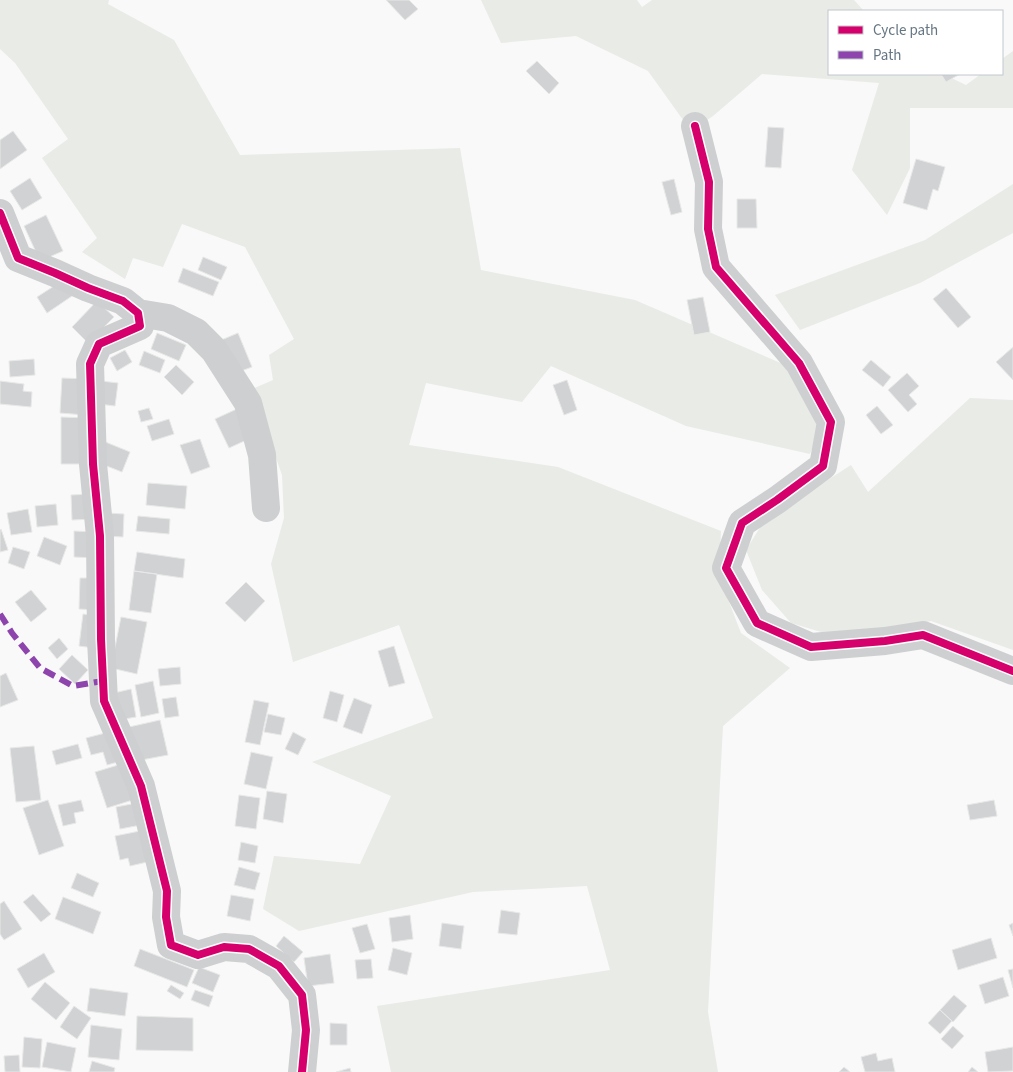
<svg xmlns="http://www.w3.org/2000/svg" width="1013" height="1072" font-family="'Source Sans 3',sans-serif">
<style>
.green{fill:#e8ebe6}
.building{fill:#d0d2d3;stroke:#e8e8e8}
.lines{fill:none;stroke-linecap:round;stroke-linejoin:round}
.minor{stroke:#cecfd0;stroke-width:28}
.quiet{stroke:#8e44ad;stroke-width:6;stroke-dasharray:12 6;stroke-linecap:butt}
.cycleway-casing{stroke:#fff;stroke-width:11}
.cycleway{stroke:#d6006c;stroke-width:8}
</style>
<rect width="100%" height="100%" fill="#f9f9f9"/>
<path class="green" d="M0,0h109l-1,4 66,36 66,115 220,-7 21,122 154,30 162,70 23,57 -10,27 -124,-28 -135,-60 -29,36 -96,-19 -17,62 149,22 163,64 -2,45 22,57 49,35 -67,58 -15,286 10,60h-327l-14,-66 233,-36 -23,-84 -114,6 -174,39 -36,-22 11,-53 86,8 31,-68 -79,-34 121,-44 -34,-93 -106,37 -22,-98 13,-46 -2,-43 -30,-86 21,-9 -4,-25 25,-16 -49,-92 -63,-23 -19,43 -30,-9 -8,21 -43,-27 15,-14 -55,-80 26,-19 -53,-76 -15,-14z
M481,0h156l5,7 10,-7h202l10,11h-35v63h114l23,11 15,-11h21v-15l11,-8v57h-103v60l-23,47 -35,-45 27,-87 -117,-9 -49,42 -22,15 -43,-60 -72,-35 -75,7z
M1013,184v49l-93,50 -120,47 -25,-35 150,-55z
M970,398l43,2v250l-82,-29 -49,11 -51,3 -40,-12 -29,-33 -16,-40 18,-29 87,-56 17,27z"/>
<path class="building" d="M386,0h23l9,9 -13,11z
M537,61l22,22 -10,11 -23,-23z
M941,74h19l-14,8z
M768,127l16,1 -3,40 -16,-1z
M13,131l14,19 -27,19v-29z
M916,159l29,8 -7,24 -5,-2 -6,21 -24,-7z
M30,178l12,20 -20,12 -12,-19z
M674,179l8,33 -11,3 -9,-33z
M737,199h19l1,29h-20z
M46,215l17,36 -23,10 -16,-35z
M203,257l24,10 -6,13 -23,-10z
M183,268l36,14 -6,14 -35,-14z
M65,279l10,15 -28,19 -10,-16z
M946,288l25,29 -13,11 -25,-29z
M703,297l7,35 -16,3 -7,-35z
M97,301l17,16 -26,26 -16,-16z
M157,333l29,12 -7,16 -28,-12z
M238,333l14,34 -19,7 -14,-33z
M1013,347v33l-17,-18z
M125,350l7,12 -15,9 -7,-13z
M144,351l21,9 -5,13 -21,-8z
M34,359l1,16 -25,2 -1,-16z
M871,360l20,17 -8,10 -21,-17z
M176,365l18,17 -12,13 -18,-18z
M907,373l12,13 -10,9 8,9 -9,8 -20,-22z
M62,378l25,1 -2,36 -25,-2z
M567,380l10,30 -13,5 -11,-30z
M0,381l24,3 -1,7 9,1 -1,15 -31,-3z
M101,381l17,2 -3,23 -16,-2z
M877,406l16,19 -12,9 -15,-19z
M149,408l4,11 -12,3 -3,-11z
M239,408l14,29 -24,11 -14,-29z
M61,417l28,1v46h-28z
M169,419l5,15 -22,7 -5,-15z
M200,439l10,28 -19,7 -11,-29z
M103,441l27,11 -8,20 -28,-11z
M148,483l39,3 -2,23 -39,-4z
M91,494l2,25 -21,1 -1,-25z
M56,504l2,21 -21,2 -2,-21z
M28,509l4,23 -21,3 -4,-22z
M106,513l18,1 -1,23 -18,-1z
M138,516l32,3 -1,15 -33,-3z
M1,529l7,21 -8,2v-22z
M74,531l22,1v26l-22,-1z
M44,537l23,9 -7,19 -23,-9z
M13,547l17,5 -6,17 -16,-6z
M137,552l48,7 -2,19 -49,-7z
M134,571l23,3 -6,39 -22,-3z
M80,578h17l-1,32 -17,-1z
M246,582l19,19 -20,21 -20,-19z
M31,590l16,19 -16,13 -16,-20z
M83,614l15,2 -4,32 -15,-2z
M121,617l26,5 -10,52 -26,-6z
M59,638l9,11 -11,10 -9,-11z
M394,646l11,37 -16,4 -11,-36z
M72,655l16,15 -13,14 -16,-15z
M180,667l1,17 -21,2 -2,-17z
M6,673l12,27 -18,7v-31z
M153,681l6,32 -18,4 -6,-32z
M131,689l5,28 -17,3 -5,-27z
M330,691l14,4 -7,27 -14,-4z
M176,697l3,19 -14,2 -3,-19z
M354,698l18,7 -10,29 -19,-7z
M254,700l15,3 -9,42 -15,-3z
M268,714l17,4 -4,17 -17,-3z
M160,720l8,35 -32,6 -7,-34z
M117,730l8,30 -18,5 -4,-13 -12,3 -5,-17z
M293,732l13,7 -8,16 -13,-6z
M78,744l4,14 -26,7 -4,-14z
M34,746l7,54 -25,2 -6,-54z
M251,752l22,5 -7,32 -22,-5z
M128,762l11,36 -32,10 -12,-36z
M267,791l20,3 -4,29 -20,-4z
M239,795l21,3 -4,31 -21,-3z
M48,800l16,46 -25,9 -16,-47z
M81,800l3,11 -10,2 2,10 -13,3 -5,-21z
M994,800l3,16 -27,4 -3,-15z
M142,802l4,22 -26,5 -4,-22z
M150,829l6,31 -26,6 -2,-8 -8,2 -5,-24z
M241,842l17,4 -3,17 -17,-3z
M239,867l21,6 -5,17 -21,-5z
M77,873l22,10 -6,14 -22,-9z
M33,894l18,20 -10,8 -18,-20z
M231,895l23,4 -4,22 -23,-5z
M63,897l38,15 -8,22 -38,-15z
M4,901l18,28 -18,11 -4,-6v-30z
M501,910l19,3 -3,22 -19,-2z
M410,915l3,24 -21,3 -3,-24z
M442,923l22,3 -3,23 -22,-3z
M1013,923v13l-4,-11z
M367,924l8,25 -15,4 -8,-25z
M284,936l19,16 -9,10 -18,-16z
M991,938l6,20 -39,12 -6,-20z
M393,948l19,5 -5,22 -19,-5z
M140,949l54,21 -7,17 -53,-21z
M44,953l11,19 -27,16 -11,-19z
M330,954l4,29 -26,3 -4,-28z
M371,959l2,19 -16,1 -2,-19z
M199,967l21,8 -7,17 -21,-9z
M1013,969v19l-5,-18z
M1003,977l6,19 -24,8 -6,-19z
M45,982l25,21 -14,17 -25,-21z
M171,985l13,8 -4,6 -13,-8z
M90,988l38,5 -3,23 -38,-5z
M195,990l18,6 -4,11 -18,-7z
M954,995l13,11 -14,16 -13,-12z
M74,1006l17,12 -14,21 -17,-12z
M940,1010l12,11 -12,13 -12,-11z
M137,1016l56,2v33l-57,-1z
M330,1023l17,1v21h-17z
M91,1025l31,4 -3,31 -31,-3z
M953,1026l11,10 -12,13 -11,-10z
M24,1037l18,2 -2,29 -18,-1z
M47,1042l29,6 -5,24 -29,-5z
M1013,1047v24l-25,1 -3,-20z
M876,1053l2,8 14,-3 3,14h-30l-4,-15z
M19,1055l1,17h-15l-1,-16z
M92,1061l23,7 -1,4h-25z
M844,1067l6,5h-11z
M972,1067l6,5h-10z
M350,1068l1,4h-15z"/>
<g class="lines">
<path class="minor" d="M695,126l14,56 -1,47 8,38 83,96 32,59 -8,44 -46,34 -35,23 -16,45 31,55 54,24 74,-6 38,-6 90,36
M0,213l18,45 37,15 33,15 35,13 15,12 2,13 -41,18 -9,20 3,100 7,72 1,103 3,62 37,85 26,105 -1,26 5,28 27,10 26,-8 25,2 30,17 23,29 4,35 -4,42
M138,313l30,5 28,14 18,18 34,53 14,52 4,53"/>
<path class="quiet" d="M0,614l12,19 28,35 33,18 30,-5"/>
<defs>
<path id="cycleway" d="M695,126l14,56 -1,47 8,38 83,96 32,59 -8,44 -46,34 -35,23 -16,45 31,55 54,24 74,-6 38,-6 90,36
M0,213l18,45 37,15 33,15 35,13 15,12 2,13 -41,18 -9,20 3,100 7,72 1,103 3,62 37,85 26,105 -1,26 5,28 27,10 26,-8 25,2 30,17 23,29 4,35 -4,42"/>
</defs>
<use href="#cycleway" class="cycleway-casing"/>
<use href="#cycleway" class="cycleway"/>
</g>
<rect x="828" y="10" width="175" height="65" fill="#ffffff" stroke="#c1c8cd"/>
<rect x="838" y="26" width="25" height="8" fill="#d6006c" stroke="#c1c8cd"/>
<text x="873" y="35" font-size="15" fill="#657683">Cycle path</text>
<rect x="838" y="51" width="25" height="8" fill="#8e44ad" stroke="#c1c8cd"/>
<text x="873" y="60" font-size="15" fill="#657683">Path</text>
</svg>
